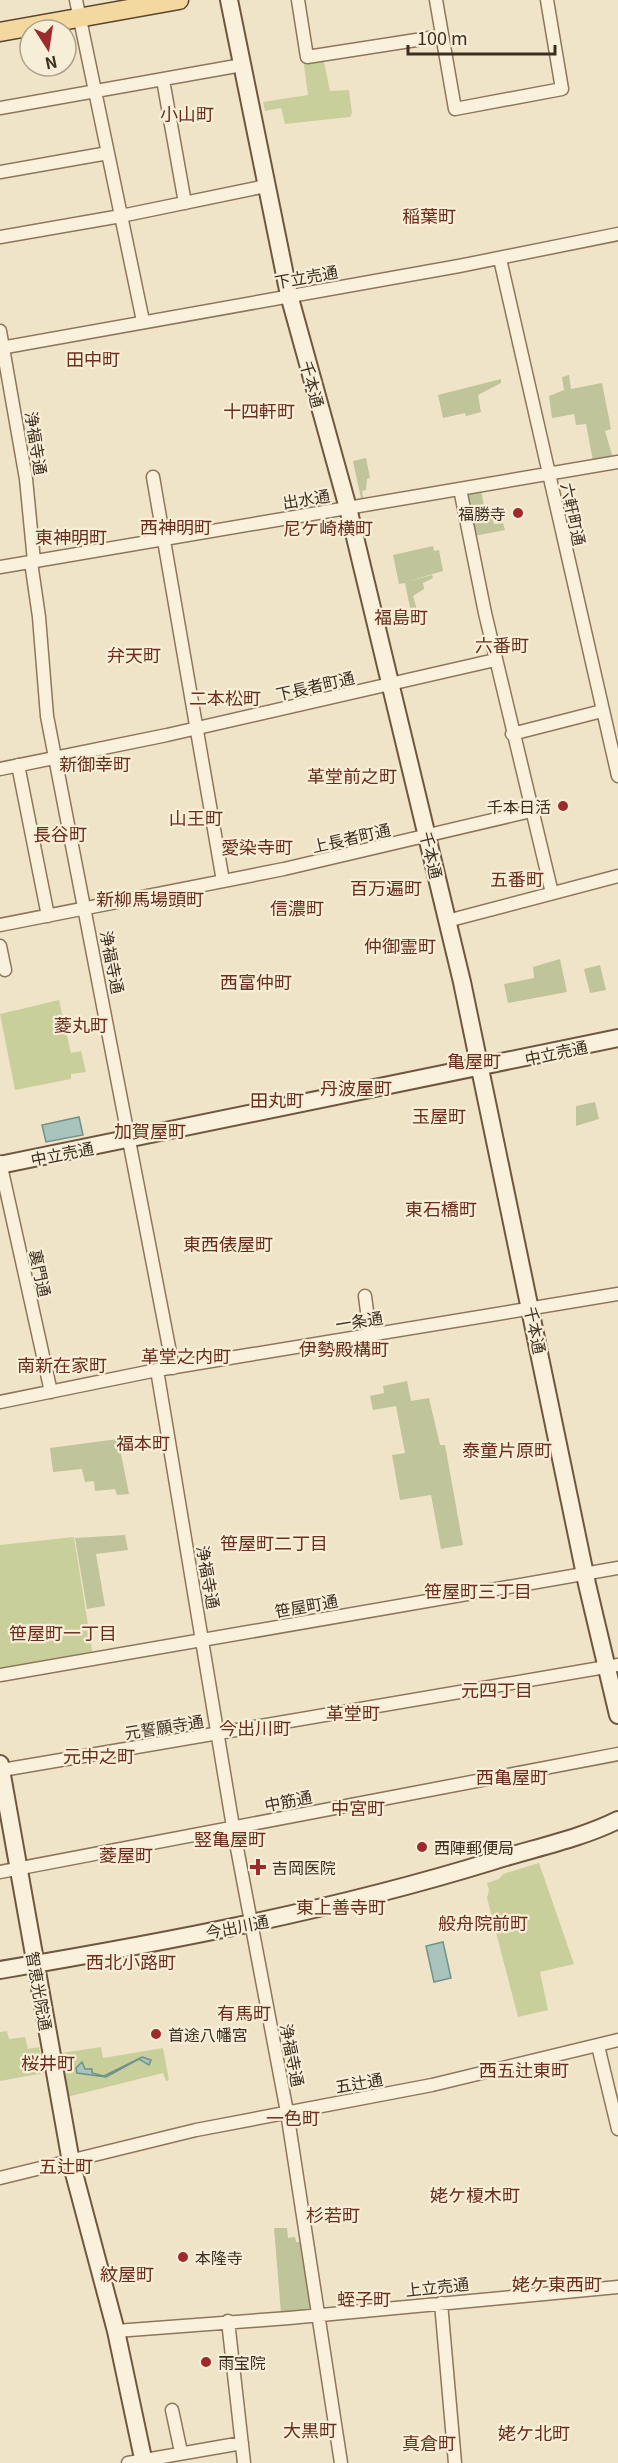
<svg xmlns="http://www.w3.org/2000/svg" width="618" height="2463" font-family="Georgia,'Noto Sans JP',serif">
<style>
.green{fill:#c9cf9b}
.cemetery{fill:#bfc49a}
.water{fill:#a9c4bc;stroke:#6f938a;stroke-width:1.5}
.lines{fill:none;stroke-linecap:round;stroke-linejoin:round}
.street-casing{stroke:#8d765c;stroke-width:15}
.secondary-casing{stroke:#6f573f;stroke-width:20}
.primary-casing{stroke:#5b4430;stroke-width:21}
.street{stroke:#faf1dc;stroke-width:12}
.secondary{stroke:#faf1dc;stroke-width:16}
.primary{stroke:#f3d9a0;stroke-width:18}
.poi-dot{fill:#9e2a2b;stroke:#f7eed8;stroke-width:2}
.labels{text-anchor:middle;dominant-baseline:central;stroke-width:4.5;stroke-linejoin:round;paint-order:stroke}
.street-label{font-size:16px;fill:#3d2e20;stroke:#f7eed8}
.poi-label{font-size:16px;fill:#3d2e20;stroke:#f7eed8;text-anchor:start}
.neighbourhood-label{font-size:18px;fill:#6b2e1e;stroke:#f7eed8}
</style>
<rect width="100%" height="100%" fill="#f0e4c8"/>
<path class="green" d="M323,57l7,34 19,-1 3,23 -2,4 -65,7 -4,-16 -16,3 -2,-9 45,-7 -4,-30 2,-5z
M59,1000l12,53 10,-2 5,21 -15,2v5l-56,11 -15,-76z
M74,1537l19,119 -28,4 -2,-3 -18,3v4l-45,7v-126z
M539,1863l35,101 -34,8 8,38 -30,7 -31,-119 2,-8 -2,-7 12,-4 4,-5z
M7,2031l2,8 16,-2 3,12 11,-2 5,26 -44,8v-49z
M101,2047l2,11 60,-10 6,32 -3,1 -3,-8 -96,24 -8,-41 2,-3z"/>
<path class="cemetery" d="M569,375l2,14 31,-6 9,46 -6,2 8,27 -20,3 -7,-37 -10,1 -2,-11 -22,4 -3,-22 15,-6 -2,-13z
M501,379v4l-23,12 3,17 -15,4 -1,-3 -22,5 -5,-23z
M366,458l4,20 -3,1 -1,11 -4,1 2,12h-2l-9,-42z
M481,490l3,16h6l4,18 9,-1 2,7 -31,6 -8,-43z
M433,546l1,5 5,-1 4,21 -37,11 26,-7 1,3 -10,5 1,6 -11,7 7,24 -7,2 -8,-39 -6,1 -6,-29z
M560,959l7,33 -59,11 -4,-19 30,-6 -1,-11z
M600,965l6,25 -16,3 -6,-24z
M595,1102l4,17 -23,7v-20z
M407,1381l4,20 18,-3 11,47h5l18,100 -22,4 -10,-54 -31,5 -8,-45 13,-2 -9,-47 -23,4 -3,-14 14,-3 -1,-7z
M118,1439l11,55 -12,1 -2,-6 -20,2 -1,-10 -9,1 -3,-13 -29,3 -3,-24z
M125,1535l3,15 -32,4 9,52 -18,3 -12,-71z
M274,2228h13l1,10 7,-1 1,5h6l10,68 -31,3z"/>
<path class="water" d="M79,1117l4,18 -37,7 -4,-17z
M443,1942l8,36 -17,4 -8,-36z
M142,2057l9,3 -2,5 -10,-6 -33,18 -29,-4 -1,-5 6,-6 3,7h7v4l12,3z"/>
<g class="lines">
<defs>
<path id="street" d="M76,0l67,321
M298,0l9,57 135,-21
M436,0l19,109 107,-20 -15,-89
M163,80l22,123
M0,108l242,-43
M0,172l108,-19
M0,237l121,-21 145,-30
M500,259l118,517
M0,331l26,148 8,82
M0,348l459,-82 159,-32
M153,477l70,404
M460,489l25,124 67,280
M31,562l8,55 8,99 126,652
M0,567l618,-105
M512,734l90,-23
M18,765l30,151
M0,769l167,-34 328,-75
M447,921l171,-45
M0,925l284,-56 247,-58
M0,946l5,24
M0,1162l51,230
M365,1296l5,39
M157,1370l76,457 54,285 54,351
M0,1402l157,-32 461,-76
M0,1675l618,-107
M0,1768l8,1 610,-104
M0,1872l618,-118
M598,2046l20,83
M0,2178l196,-48 236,-45 186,-45
M441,2303l14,160
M228,2321l16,142
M116,2331l173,-13 329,-31
M172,2410l9,42
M128,2463l114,-20"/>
<path id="secondary" d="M229,0l60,295 59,213 114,474 125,602 31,131
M0,1165l618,-127
M0,1764l71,398 45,169 28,132
M0,1970c166,-28 331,-59 493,-109 41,-13 87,-22 125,-41"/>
<path id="primary" d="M0,32l179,-32"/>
</defs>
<use href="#street" class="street-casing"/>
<use href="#secondary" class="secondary-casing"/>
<use href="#primary" class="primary-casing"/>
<use href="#street" class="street"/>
<use href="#secondary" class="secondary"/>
<use href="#primary" class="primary"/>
</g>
<g class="poi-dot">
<circle cx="518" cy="513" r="6"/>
<circle cx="563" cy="806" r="6"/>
<circle cx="422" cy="1847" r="6"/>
<path d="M255 1858h6v6h6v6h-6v6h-6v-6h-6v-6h6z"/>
<circle cx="156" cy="2034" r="6"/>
<circle cx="183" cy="2257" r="6"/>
<circle cx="206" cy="2362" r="6"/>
</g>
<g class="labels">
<g class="street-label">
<text transform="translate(306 276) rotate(-10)">下立売通</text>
<text transform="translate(313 384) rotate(75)">千本通</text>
<text transform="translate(37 443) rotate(81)">浄福寺通</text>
<text transform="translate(306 498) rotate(-9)">出水通</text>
<text transform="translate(574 514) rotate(78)">六軒町通</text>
<text transform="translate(315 685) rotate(-13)">下長者町通</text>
<text transform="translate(351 837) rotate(-13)">上長者町通</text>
<text transform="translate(432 855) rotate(77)">千本通</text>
<text transform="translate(113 962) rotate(79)">浄福寺通</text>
<text transform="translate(556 1052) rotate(-12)">中立売通</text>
<text transform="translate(62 1153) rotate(-11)">中立売通</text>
<text transform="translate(41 1273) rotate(78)">裏門通</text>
<text transform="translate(359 1320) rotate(-9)">一条通</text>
<text transform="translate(536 1330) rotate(78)">千本通</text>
<text transform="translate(209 1577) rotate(80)">浄福寺通</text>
<text transform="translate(306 1605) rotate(-10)">笹屋町通</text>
<text transform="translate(164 1726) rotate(-9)">元誓願寺通</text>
<text transform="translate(288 1800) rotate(-11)">中筋通</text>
<text transform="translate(237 1926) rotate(-11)">今出川通</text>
<text transform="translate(40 1991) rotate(80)">智恵光院通</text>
<text transform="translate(293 2055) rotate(79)">浄福寺通</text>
<text transform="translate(359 2082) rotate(-10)">五辻通</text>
<text transform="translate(437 2286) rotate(-6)">上立売通</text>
</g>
<g class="poi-label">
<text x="506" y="513" text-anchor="end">福勝寺</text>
<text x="551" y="806" text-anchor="end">千本日活</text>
<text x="434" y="1847">西陣郵便局</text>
<text x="272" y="1867">吉岡医院</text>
<text x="168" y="2034">首途八幡宮</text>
<text x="195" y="2257">本隆寺</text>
<text x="218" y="2362">雨宝院</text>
</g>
<g class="neighbourhood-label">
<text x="187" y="113">小山町</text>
<text x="429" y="215">稲葉町</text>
<text x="93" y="358">田中町</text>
<text x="259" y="410">十四軒町</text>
<text x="176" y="526">西神明町</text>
<text x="328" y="527">尼ケ崎横町</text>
<text x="71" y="536">東神明町</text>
<text x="401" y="616">福島町</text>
<text x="502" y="644">六番町</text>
<text x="134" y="654">弁天町</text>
<text x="225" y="697">二本松町</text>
<text x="95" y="763">新御幸町</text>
<text x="352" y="775">革堂前之町</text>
<text x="196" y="817">山王町</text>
<text x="60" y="833">長谷町</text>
<text x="257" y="846">愛染寺町</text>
<text x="517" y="878">五番町</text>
<text x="386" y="887">百万遍町</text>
<text x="150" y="898">新柳馬場頭町</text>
<text x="297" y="907">信濃町</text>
<text x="400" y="945">仲御霊町</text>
<text x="256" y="981">西富仲町</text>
<text x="81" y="1024">菱丸町</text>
<text x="474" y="1060">亀屋町</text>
<text x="356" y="1087">丹波屋町</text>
<text x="277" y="1099">田丸町</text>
<text x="439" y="1115">玉屋町</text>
<text x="150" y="1130">加賀屋町</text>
<text x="441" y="1208">東石橋町</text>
<text x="228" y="1243">東西俵屋町</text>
<text x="344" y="1348">伊勢殿構町</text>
<text x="186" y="1355">革堂之内町</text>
<text x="62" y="1364">南新在家町</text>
<text x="143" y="1442">福本町</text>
<text x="507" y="1449">泰童片原町</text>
<text x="274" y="1542">笹屋町二丁目</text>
<text x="478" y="1590">笹屋町三丁目</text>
<text x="63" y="1632">笹屋町一丁目</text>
<text x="497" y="1689">元四丁目</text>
<text x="353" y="1712">革堂町</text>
<text x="255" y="1727">今出川町</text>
<text x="99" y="1755">元中之町</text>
<text x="512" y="1776">西亀屋町</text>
<text x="358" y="1807">中宮町</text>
<text x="230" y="1838">竪亀屋町</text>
<text x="126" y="1854">菱屋町</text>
<text x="341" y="1906">東上善寺町</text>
<text x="483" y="1922">般舟院前町</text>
<text x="131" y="1961">西北小路町</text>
<text x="244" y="2012">有馬町</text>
<text x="48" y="2062">桜井町</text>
<text x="524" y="2069">西五辻東町</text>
<text x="293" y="2117">一色町</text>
<text x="66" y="2165">五辻町</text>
<text x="475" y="2194">姥ケ榎木町</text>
<text x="333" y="2214">杉若町</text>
<text x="127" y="2273">紋屋町</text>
<text x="557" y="2283">姥ケ東西町</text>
<text x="364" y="2298">蛭子町</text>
<text x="310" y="2429">大黒町</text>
<text x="534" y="2432">姥ケ北町</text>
<text x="429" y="2442">真倉町</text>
</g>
</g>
<g transform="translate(48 48) rotate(168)"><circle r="28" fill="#f7eed8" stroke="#ada18e" stroke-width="1.5"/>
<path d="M0-4.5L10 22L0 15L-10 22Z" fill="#9e2a2b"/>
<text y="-9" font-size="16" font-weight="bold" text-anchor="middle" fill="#3d2e20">N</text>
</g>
<path d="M408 45v9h147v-9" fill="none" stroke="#3d2e20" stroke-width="3"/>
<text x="417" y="45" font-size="18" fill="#3d2e20" stroke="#f7eed8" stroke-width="4.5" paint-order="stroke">100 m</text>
</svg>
